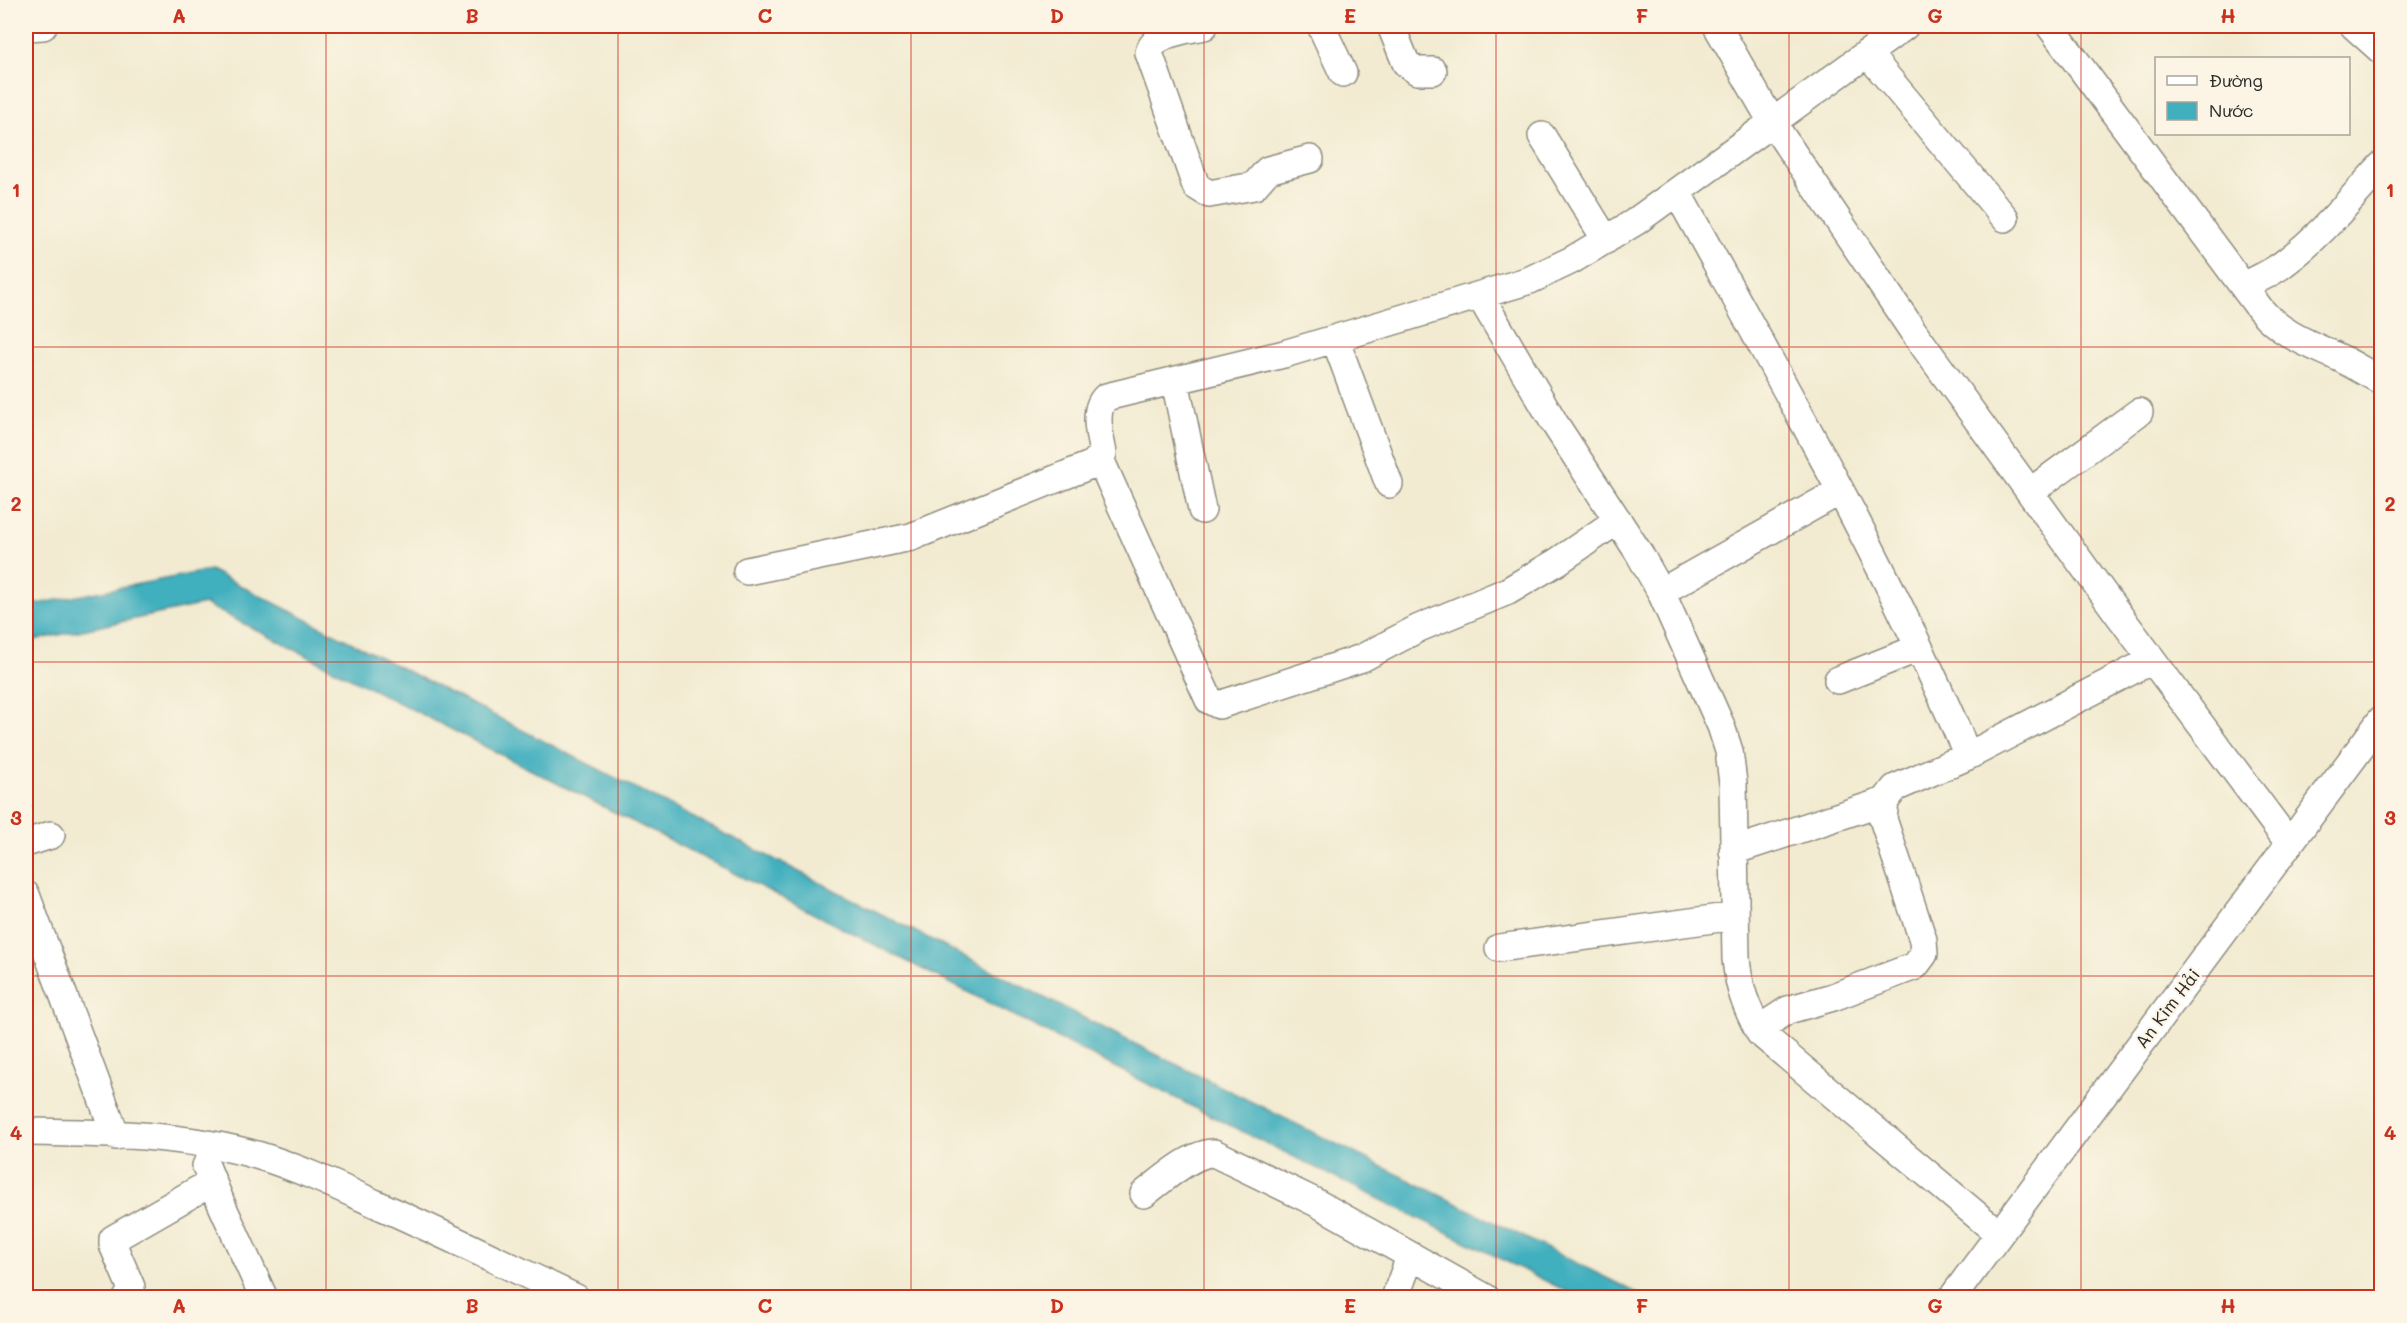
<svg xmlns="http://www.w3.org/2000/svg" width="2407" height="1323" font-family="Mali,sans-serif">
<style>
.water{fill:#41afbe;stroke:#366d74;stroke-width:1.5}
.lines{fill:none;stroke-linecap:round;stroke-linejoin:round}
.minor-casing{stroke:#8e8b7e;stroke-width:30}
.minor{stroke:#fff;stroke-width:27}
.grid{fill:none;stroke:#c8321e;stroke-width:1.5;stroke-opacity:0.55}
.labels{text-anchor:middle;dominant-baseline:central;stroke-width:4.5;stroke-linejoin:round;paint-order:stroke}
.street-label{font-size:18px;fill:#2b2b2b;stroke:#fcf5e5}
.neatline{fill:none;stroke:#c8321e;stroke-width:2}
.grid-label{font-size:20px;text-anchor:middle;font-weight:bold;fill:#c8321e}
</style>
<rect width="100%" height="100%" fill="#fcf5e5"/>
<filter id="ink" filterUnits="userSpaceOnUse"><feTurbulence type="fractalNoise" baseFrequency=".0167" numOctaves="2"/><feDisplacementMap in="SourceGraphic" scale="12" xChannelSelector="R" yChannelSelector="G"/><feConvolveMatrix kernelMatrix="1 2 1 2 8 2 1 2 1" color-interpolation-filters="sRGB"/></filter>
<filter id="wash" filterUnits="userSpaceOnUse"><feTurbulence type="fractalNoise" baseFrequency=".008" numOctaves="4" result="noise"/><feDisplacementMap in="SourceGraphic" scale="24" xChannelSelector="R" yChannelSelector="G"/><feGaussianBlur stdDeviation="1.35" result="paint"/><feColorMatrix in="noise" values="0 0 0 0 0 0 0 0 0 0 0 0 0 0 0 0 0 1.4 0 .05"/><feComposite in="paint" operator="in"/></filter>
<g filter="url(#wash)">
<rect width="100%" height="100%" fill="#f2ebd1"/>
<path class="water" d="M210,570l919,471 516,256h-67l-365,-180 -1008,-513 -179,38v-36z"/>
</g>
<g filter="url(#ink)">
<g class="lines">
<defs>
<path id="minor" d="M1204,26c-17,4 -50,6 -55,27l47,133 13,8 45,-8 14,-16 42,-11
M1321,26l22,47
M1391,26l15,37 11,8h16
M1717,26l55,96 141,209 203,280 173,232
M2050,26l210,283c22,26 50,35 80,49 14,7 28,16 42,23
M2354,26l28,25
M26,27l17,-1
M1867,53l138,165
M1542,136l64,104
M1677,192c102,185 208,369 291,564
M2243,286c15,-7 31,-14 44,-25 36,-27 64,-63 95,-96
M1480,296l75,128 84,129 22,39 60,134 8,25 4,32 3,176c3,30 10,48 24,74l239,201
M1335,339l54,145
M1175,381l27,129
M1100,459l109,241 10,5 143,-47 57,-30 89,-37 49,-29 61,-42
M2030,492l109,-80
M747,571l164,-34 182,-73 10,-11c-3,-17 -11,-43 3,-56l178,-43 246,-74 42,-20 63,-38 270,-196
M1661,592l179,-101
M1838,680l81,-32
M26,843l25,-8
M1733,851l152,-50
M26,895l90,241
M1499,948l236,-32
M1760,1033l8,-10 20,-13 45,-13 82,-31 9,-12 -1,-14 -40,-121 2,-18 10,-13 73,-32 184,-96
M26,1132c77,1 159,2 234,24 39,12 77,30 114,47 68,30 134,63 202,95
M206,1166l15,37 43,95
M1144,1194c17,-13 49,-42 70,-41l101,49 171,96
M127,1298l4,-5v-6l-18,-42v-6l99,-57
M1395,1298l15,-41
M1952,1298l430,-579"/>
</defs>
<use href="#minor" class="minor-casing"/>
<use href="#minor" class="minor"/>
</g>
</g>
<path class="grid" d="M326,26v1272M618,26v1272M911,26v1272M1204,26v1272M1496,26v1272M1789,26v1272M2081,26v1272M26,347h2356M26,662h2356M26,976h2356"/>
<g class="labels">
<g class="street-label">
<text transform="translate(2167 1008) rotate(-53)">An Kim Hải</text>
</g>
</g>
<rect width="2407" height="1323" fill="none" stroke="#fcf5e5" stroke-width="66"/>
<rect x="2155" y="57" width="195" height="78" fill="#fcf5e5" stroke="#a8a49b" stroke-width="1.5"/>
<rect x="2167" y="76" width="30" height="9" fill="#ffffff" stroke="#a8a49b" stroke-width="1.5"/>
<text x="2209" y="87" font-size="18" fill="#2b2b2b">Đường</text>
<rect x="2167" y="102" width="30" height="18" fill="#41afbe" stroke="#a8a49b" stroke-width="1.5"/>
<text x="2209" y="117" font-size="18" fill="#2b2b2b">Nước</text>
<rect x="33" y="33" width="2341" height="1257" class="neatline"/>
<g class="grid-label">
<text x="179" y="23">A</text>
<text x="472" y="23">B</text>
<text x="765" y="23">C</text>
<text x="1057" y="23">D</text>
<text x="1350" y="23">E</text>
<text x="1642" y="23">F</text>
<text x="1935" y="23">G</text>
<text x="2228" y="23">H</text>
<text x="16" y="197">1</text>
<text x="2390" y="197">1</text>
<text x="16" y="511">2</text>
<text x="2390" y="511">2</text>
<text x="16" y="825">3</text>
<text x="2390" y="825">3</text>
<text x="16" y="1140">4</text>
<text x="2390" y="1140">4</text>
<text x="179" y="1313">A</text>
<text x="472" y="1313">B</text>
<text x="765" y="1313">C</text>
<text x="1057" y="1313">D</text>
<text x="1350" y="1313">E</text>
<text x="1642" y="1313">F</text>
<text x="1935" y="1313">G</text>
<text x="2228" y="1313">H</text>
</g>
</svg>
